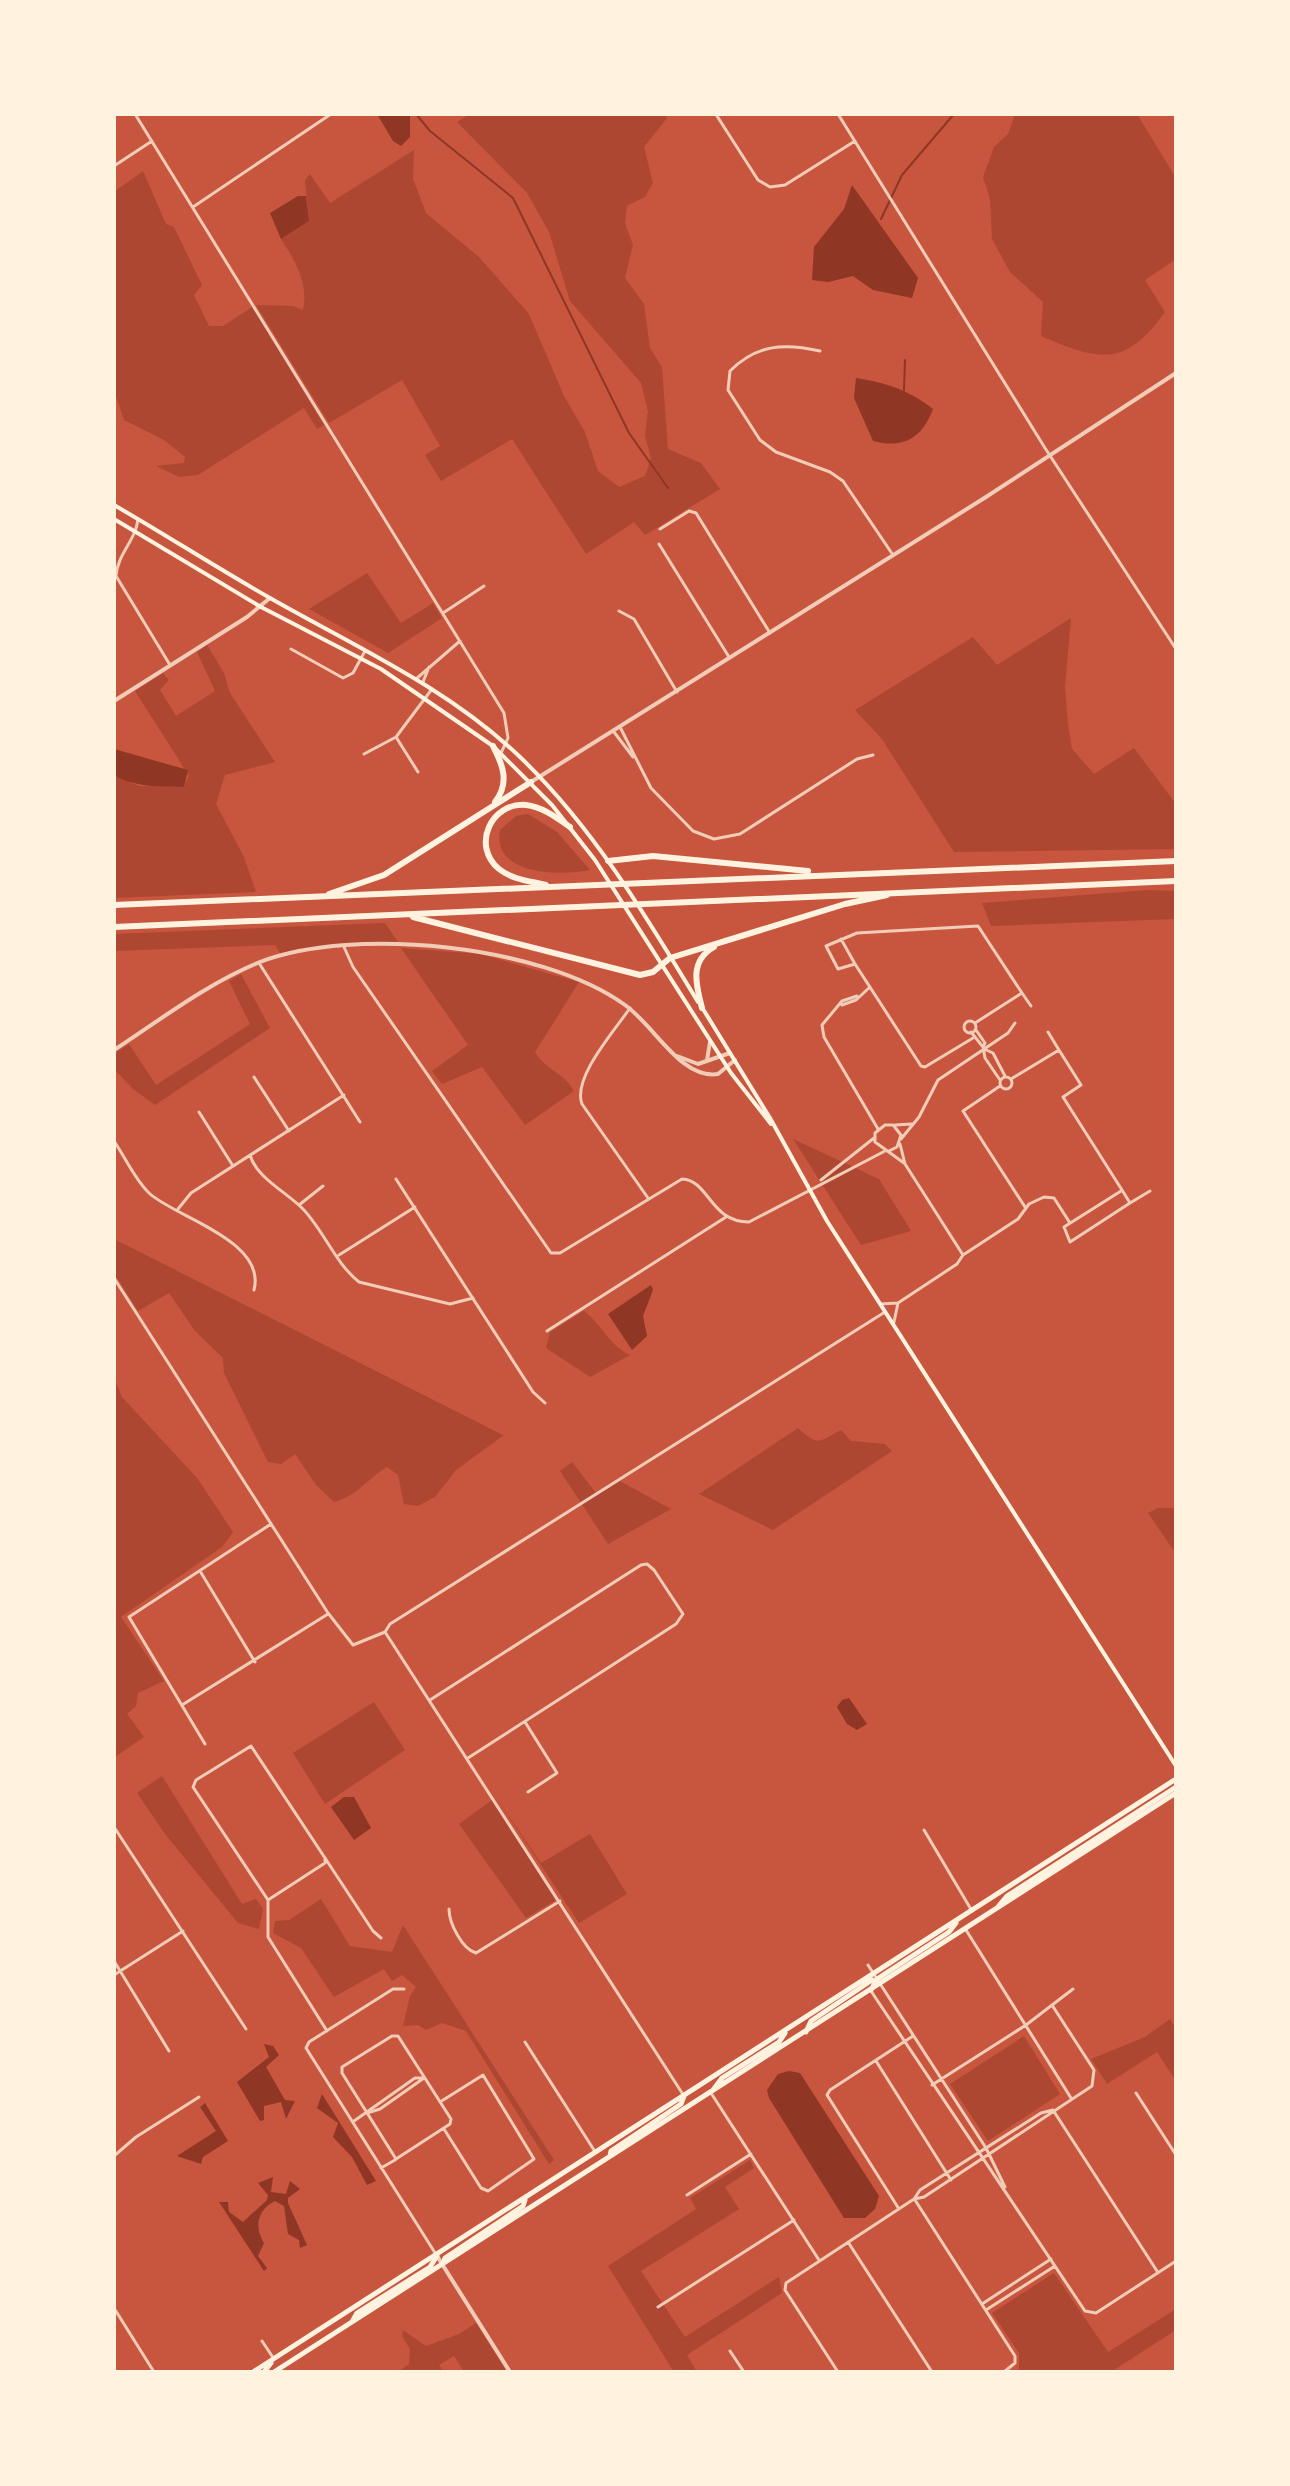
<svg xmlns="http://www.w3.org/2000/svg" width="1290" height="2486" font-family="'Golos Text',sans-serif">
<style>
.green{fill:#ae4732}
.water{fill:#8f3625}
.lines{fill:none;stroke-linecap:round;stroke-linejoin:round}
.stream{stroke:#8f3625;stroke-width:2}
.minor{stroke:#f1ccb7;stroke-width:3}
.tertiary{stroke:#f1ccb7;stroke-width:4}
.secondary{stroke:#fff3e0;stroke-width:4}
.primary{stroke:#fff3e0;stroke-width:5}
.motorway{stroke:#fff3e0;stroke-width:6}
</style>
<rect width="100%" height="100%" fill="#c8553d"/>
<path class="green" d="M470,114h194l3,4 -23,29 9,36 -8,14 -18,9 -2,17 8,22 -8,33 19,26 6,44 12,19 6,82 33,14 19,26 -75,46 -11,-13 -48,32 -74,-115 -71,42 -16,-26 15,-9 -38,-66 -73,43 -73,-118 37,1 10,4c6,-25 -8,-50 -22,-71l28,-18 -4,-41 5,-6 20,29 84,-53 -1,29 13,34 53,44 50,57 35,82 21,36 13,39 21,16 26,-11 6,-18 -6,-22 3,-25 -7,-28 -71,-82 -21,-69 -22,-39 -70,-71z
M1015,114h122l39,64v81l-31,21 20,32c-40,56 -66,49 -124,24l2,-34 -33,-30 -18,-33 -2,-40 -7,-22 11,-30 14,-13z
M143,171l23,53 8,3 28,58 -8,10 15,31h14l29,-19 72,118 -7,4 -13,-21 -106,67 -19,2 -23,-11 28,-3 1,-6 -21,-17 -40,-20 -10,-30v-198z
M367,573l34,50 32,-20 9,15 -54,35 -79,-44z
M1071,618l-6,69 3,37 4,25 22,25 40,-26 42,56v45l-222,3 -72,-113 -27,-29 118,-73 24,28z
M207,645l17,28 6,20 45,69 -50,13 -9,29 28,53 12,35 -142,6v-123l25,11h45l5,-10 -54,-85 28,-18 6,7 -9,10 16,26 39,-25 -18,-39z
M528,814l29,18 33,38c-30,6 -98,6 -90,-40l16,-14z
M1148,890l28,1v28l-185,7 -9,-23z
M385,923l13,19 -81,4 -37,7 -5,-8 -161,6v-17z
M401,948l79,6 99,28 -44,70c9,17 31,22 39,39l-49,34 -43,-58 -40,17 -10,-13 36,-26z
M241,974l29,54 -115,77 -22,-16 -19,-20v-15l15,-10 27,41 94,-61 -21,-43z
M793,1139l86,40 32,52 -50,14z
M114,1239l389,196h1l-48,35 -21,27 -17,9 -14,-2 -6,-29 -11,-8c-20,12 -30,29 -53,35l-18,-17 -21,-31 -14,10 -13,-2 -44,-89 -1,-15 -28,-27 -26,-38 -31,18 -24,-38z
M584,1311c18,14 26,35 46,44l-40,22 -44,-29 4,-16z
M114,1377l8,20 75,81 36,54 -11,15 -101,70 43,64 -26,12 -2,13 -9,8 17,23 -29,20z
M798,1428c21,19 20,14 43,2l10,11 34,3 7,7 -119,79 -74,-36z
M572,1462l24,31 22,-13 53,29 -63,35 -48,-73z
M1158,1508h18v46l-28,-41z
M374,1702l31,48 -80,54 -32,-51z
M162,1776l80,128 14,-5 7,10 -4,20 -21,-6 -73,-89 -28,-41z
M496,1797l45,66 49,-29 37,60 -48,29z
M492,1800l64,100 -30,18 -67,-94z
M321,1899l29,47 42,6 11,-27 151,235 -5,4 -83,-133 -24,-8 -16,7 -8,-5 -15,1 7,-30 6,-9 -14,-12 -10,6 -8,-12 -50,28 -33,-49 -28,-15 2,-12 14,-1z
M1170,2019l6,10v52l-19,-29 -50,32 -16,-25 54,-22z
M1024,2036l36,58 -72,47 -38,-57z
M750,2160l4,8 -29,19 14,22 -98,62 44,66 94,-60 3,16 -95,62 10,17h-23l-66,-106 88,-57 -6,-11z
M1054,2273l54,79 68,-43v21l-65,42h-92v-19l-27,-40z
M476,2323l31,49h-43l-10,-16 -15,9 5,7h-46l11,-8 1,-15 -8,-13 1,-6 23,16 33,-12z"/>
<path class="water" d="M377,114h33v23l-9,9 -8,-5z
M852,185l66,93 -6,20 -39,-8 -20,-14 -25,6 -16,-2 2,-33 30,-38z
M298,196h8l3,25 -28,18 -11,-26z
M856,378c31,5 53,12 77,31 -11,29 -29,40 -60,32l-19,-43z
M114,749l74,21 -4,17c-25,-1 -48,1 -70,-12z
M651,1285l2,5 -10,26 4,20 -15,14 -24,-36z
M849,1698l18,26 -10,6 -10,-6 -10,-17 5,-7z
M344,1797h10l17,31 -17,12 -23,-33z
M264,2044l9,2 6,9 -13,12 19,33 10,1 -9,18 -5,-17 -17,4v14l-4,1 -23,-39 32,-25z
M789,2071l11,2 79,123 -4,13 -10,9h-21l-75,-120 -2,-8 11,-16z
M322,2094l54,87 -9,4 -15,-28 -19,-20 5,-14 -21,-15z
M205,2103l23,38 -25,16 -2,7 -24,-8 39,-25 -16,-24z
M273,2177l-2,15 15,2 4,-13 10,8 -12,9v5l19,42 -7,3 -1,-8 -11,-6 -4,-28 -9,-5c-18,9 -21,26 -11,42l-6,13 9,12 -3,3 -45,-69h9l1,10 14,10 24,-22 1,-5 -10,-12z"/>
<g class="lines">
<path class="stream" d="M416,114l14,17 83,67 116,235 39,55
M881,219l21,-44 52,-61
M904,390l1,-30"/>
<path class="minor" d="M135,114l369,599 4,25 -7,15
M838,114l207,334 131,201
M717,116l41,64 12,7 15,-2 70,-44
M114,166l38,-25
M193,207l138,-93
M820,351c-35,-8 -63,-7 -90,20l-2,19 32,50 16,12 54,20 13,9 50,74
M138,519c-2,21 -21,36 -22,57l54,89
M660,529l29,-18 7,2 74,120
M659,544l70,113
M619,611l15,8 43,73
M443,613l41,-27
M291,649l52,29 10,-5 12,-22
M416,679l44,-38
M423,682l6,-15
M620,727l31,61 42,43 21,8 26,-5 117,-75 16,-4
M614,732l19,25
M396,737l22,35
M364,754l32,-17 36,-48
M841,939l14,25 -17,5 -12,-23 31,-13 121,-7 44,67 -47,30
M344,947l9,20 198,286h9l122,-74c27,1 28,43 67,43l136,-71
M259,963l101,159
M855,964l66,102 4,1 48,-29
M1022,993l9,13
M857,996l-15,5 -20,24 2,12 54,92
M842,1005l14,-5 14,-13
M630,1008c-15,22 -58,70 -48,96l66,94
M964 1027a6 6 0 1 1 12 0a6 6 0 1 1-12 0Z
M976,1030l9,13 -2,4
M971,1032l12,15 2,11 15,22
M1048,1032l11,18
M984,1049l9,4 12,23
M1000 1083a6 6 0 1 1 12 0a6 6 0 1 1-12 0Z
M254,1077l35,54
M1011,1079l48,-29 22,35 -18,12 59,93 8,13 20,-12
M1000,1086l-37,25 62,96
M199,1112l34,54
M895,1125l16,-1
M901,1139l18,-22 19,-37 70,-47 7,-10
M114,1141c11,16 21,39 35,52 25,24 118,47 105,97
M900,1144l5,20 58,91
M889,1151l8,-4 4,-12 -8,-10h-8l-10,8v9l29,21
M250,1155c6,22 36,37 52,53 21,21 33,55 57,74l91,22 23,-6
M396,1179l137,213 12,11
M821,1180l53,-42
M1121,1191l-57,36 6,15 60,-39
M299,1205l24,-19
M178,1209l13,-16 153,-98
M339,1255l76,-48
M114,1278l214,335 25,32 32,-13 5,-8 495,-312
M880,1304l18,-1 59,-39 6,-9 55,-36 11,-15 15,-7 10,1 16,25
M894,1322l4,-19
M547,1331l179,-114
M200,1571l55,91
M385,1632l299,464
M430,1700l211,-135 6,-1 7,6 29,44 -7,10 -208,134
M182,1705l146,-91
M525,1722l32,51 -29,19
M205,1744l-76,-127 142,-93
M114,1827l132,202
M924,1830l48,81
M325,1858l48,73 8,7
M268,1900l57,-37v-5l-74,-112 -55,34 -3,7 75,113v37l59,94
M449,1909c0,14 13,40 27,44l84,-52
M966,1930l105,168
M114,1961l55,90
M868,1965l118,183 19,39
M114,1975l69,-44
M404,1989h-11l-84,53 -3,6 131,208
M871,1991l214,320 11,2 80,-52
M392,2036h6l53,83 -1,5 -54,35 -54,-86v-6z
M525,2042l69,108
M876,2061l75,119
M932,2085l94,-60 47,-36
M711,2093l108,167
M1136,2093l40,62
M440,2102l43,-27 51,84 -46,32 -7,-3 -37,-59
M1053,2110l104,161
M354,2121l61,-43h9l-44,31 -13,4
M114,2156l22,-19 63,-40
M381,2168l14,-8
M687,2195l64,-41
M914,2199l10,-2 168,-111 2,-16 -42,-65
M915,2200l100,156v7l-11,9
M899,2209l-72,-114 3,-5 83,-54
M848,2242l84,130
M982,2304l69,-45
M658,2307l136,-87
M114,2308l40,64
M986,2310l69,-44
M262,2341l12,18
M730,2351l14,21
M838,2372l-53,-82 1,-7 128,-84 6,-9 121,-77 12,-3"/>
<path class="tertiary" d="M114,701l133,-84 23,-19
M531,782l455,-285 190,-124
M114,1050c46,-30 94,-67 146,-88 95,-36 282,-17 365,43 30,21 56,75 93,69l17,-14
M677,1056l21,8 32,-11
M707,1060l3,-18
M437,2256l73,116"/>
<path class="secondary" d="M114,505c52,30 103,63 156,93 86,49 178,90 250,159 73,70 126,159 178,245
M114,519l147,88 120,62 112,77 59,59 43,55 136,213 40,51
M703,1009l67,109 57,103 349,545"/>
<path class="primary" d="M997,1908l10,-12 169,-109
M871,1990l6,-11 72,-47 7,-9
M806,2032l5,-11 61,-41
M713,2090l9,-12 57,-36 6,-9
M610,2156l1,-5 70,-47 3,-8
M443,2263l2,-5 78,-52 2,-6
M352,2322l5,-9 73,-46 7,-11
M253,2372l923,-593
M264,2372l7,-9
M274,2372l902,-579"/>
<path class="motorway" d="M493,746c10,19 17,37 2,56
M608,861l45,-5 155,15
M546,885c-16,-4 -33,-5 -47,-16 -28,-23 -8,-67 27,-64 17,2 31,13 44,22
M329,894l55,-19 147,-93
M114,905l1062,-44
M413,917l227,58 13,-3 17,-14 175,-54 42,-9
M114,927l1062,-46
M702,1008c-6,-23 -13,-47 12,-61"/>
</g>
<rect width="1290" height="2486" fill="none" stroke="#fff3e0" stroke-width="232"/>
</svg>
